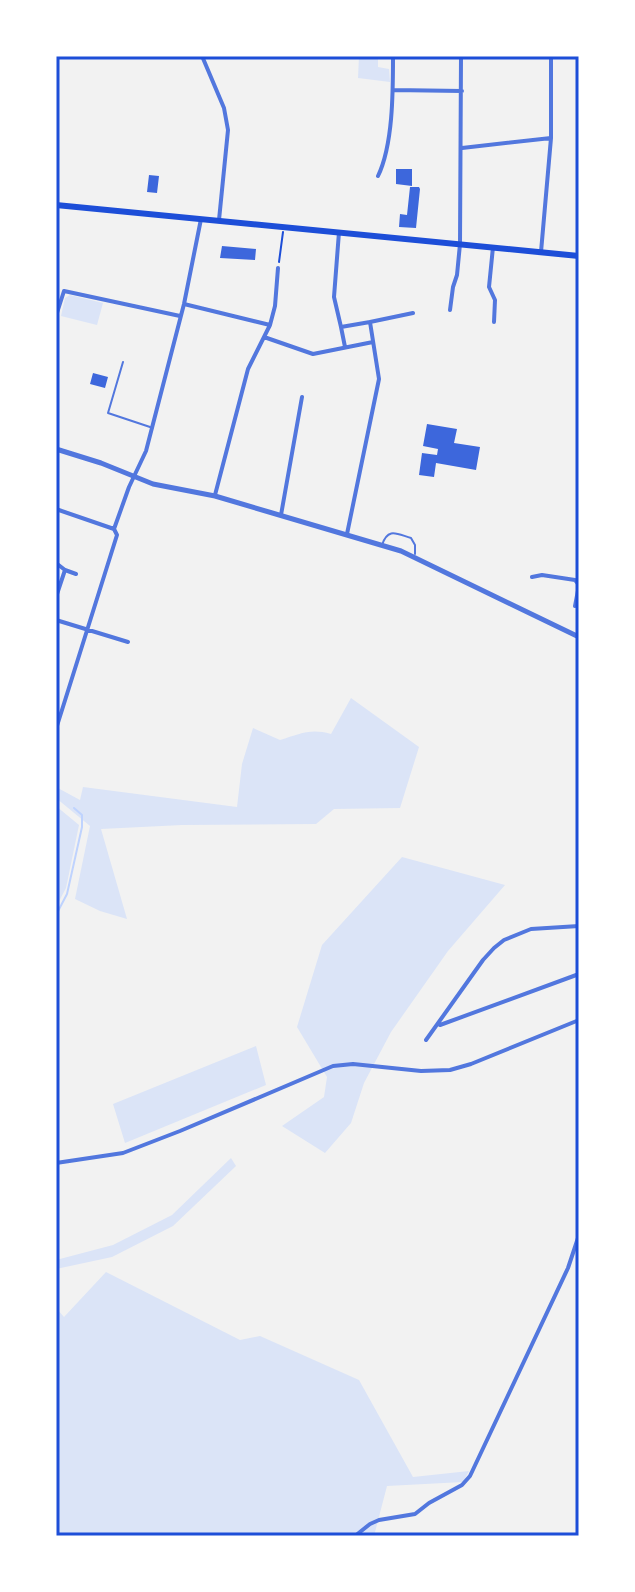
<svg xmlns="http://www.w3.org/2000/svg" width="635" height="1592" font-family="Montserrat,sans-serif">
<style>
.green{fill:#dbe4f7}
.lines{fill:none;stroke-linecap:round;stroke-linejoin:round}
.stream{stroke:#bfd3fe;stroke-width:2}
.building{fill:#3d67dc}
.path{stroke:#1d4ed8;stroke-width:2}
.service{stroke:#5277de;stroke-width:2}
.minor{stroke:#5277de;stroke-width:4}
.tertiary{stroke:#5277de;stroke-width:5}
.secondary{stroke:#1d4ed8;stroke-width:6}
.neatline{fill:none;stroke:#1d4ed8;stroke-width:3}
</style>
<rect width="100%" height="100%" fill="#f2f2f2"/>
<path class="green" d="M359,56h19v11l11,2 1,13 -32,-4z
M70,295l33,8 -6,22 -36,-9 4,-18z
M351,698l68,49 -19,61 -66,1 -18,15 -134,1 -81,4 26,90 -27,-8 -25,-12 15,-73 -34,-28v-11l24,13 3,-13 154,20 5,-43 11,-36 27,12c20,-6 30,-12 51,-6z
M56,806l23,19 -13,63 -10,19z
M402,857l103,28 -57,66 -57,81 -27,51 -13,40 -26,30 -43,-27 42,-29 3,-20 -30,-50 25,-82z
M256,1046l10,39 -141,58 -12,-39z
M231,1158l5,8 -63,60 -61,31 -56,12v-9l57,-15 59,-30z
M106,1272l134,68 20,-4 99,44 54,97 56,-6 -6,11 -76,4 -13,50h-318v-228l8,9z"/>
<g class="lines">
<path class="stream" d="M56,915l11,-21 15,-67v-12l-8,-7"/>
</g>
<path class="building" d="M396,169h16v17l-16,-2z
M149,175l10,1 -2,17 -10,-1z
M410,187h9l1,2 -4,39 -17,-1 1,-13 7,1z
M222,246l34,3 -1,11 -35,-2z
M93,373l15,4 -3,11 -15,-4z
M427,424l30,5 -3,14 26,4 -4,23 -40,-7 -2,14 -15,-2 3,-22 15,2 1,-6 -15,-3z"/>
<g class="lines">
<path class="path" d="M279,262l4,-30"/>
<path class="service" d="M123,362l-15,51 42,14
M382,545c6,-18 15,-11 29,-7l4,7v9"/>
<path class="minor" d="M202,56l22,52 4,22 -9,90
M393,90l69,1
M462,148l89,-10
M378,176c15,-31 15,-84 15,-119l-7,-1
M339,232l-5,65 7,30
M493,247l-4,40 6,13 -1,22
M541,252l10,-114v-82
M184,304l86,21
M450,310l3,-23 4,-12 3,-31 1,-188
M56,316l8,-25 116,25
M370,322l43,-9
M264,337l49,17 60,-12
M345,347l-4,-20 29,-5 9,57 -32,155
M215,495l33,-126 22,-44 5,-19 3,-38
M56,509l58,20
M281,515l21,-118
M56,563l9,7 11,4
M532,577l10,-2 33,5 4,5
M56,597l9,-27
M575,606l4,-21
M56,620l72,22
M56,729l61,-194 -3,-6 15,-42 17,-36 38,-147 17,-85
M440,1025l139,-51
M426,1040l57,-80 11,-12 10,-8 27,-11 48,-3
M56,1163l67,-10 57,-22 153,-65 20,-2 68,7 29,-1 21,-6 108,-44
M355,1536l15,-12 9,-4 36,-6 14,-11 33,-18 8,-9 98,-208 11,-33"/>
<path class="tertiary" d="M56,449l45,14 52,21 62,12 186,55 178,86"/>
<path class="secondary" d="M56,205l523,51"/>
</g>
<rect width="635" height="1592" fill="none" stroke="#ffffff" stroke-width="116"/>
<rect x="58" y="58" width="519" height="1476" class="neatline"/>
</svg>
